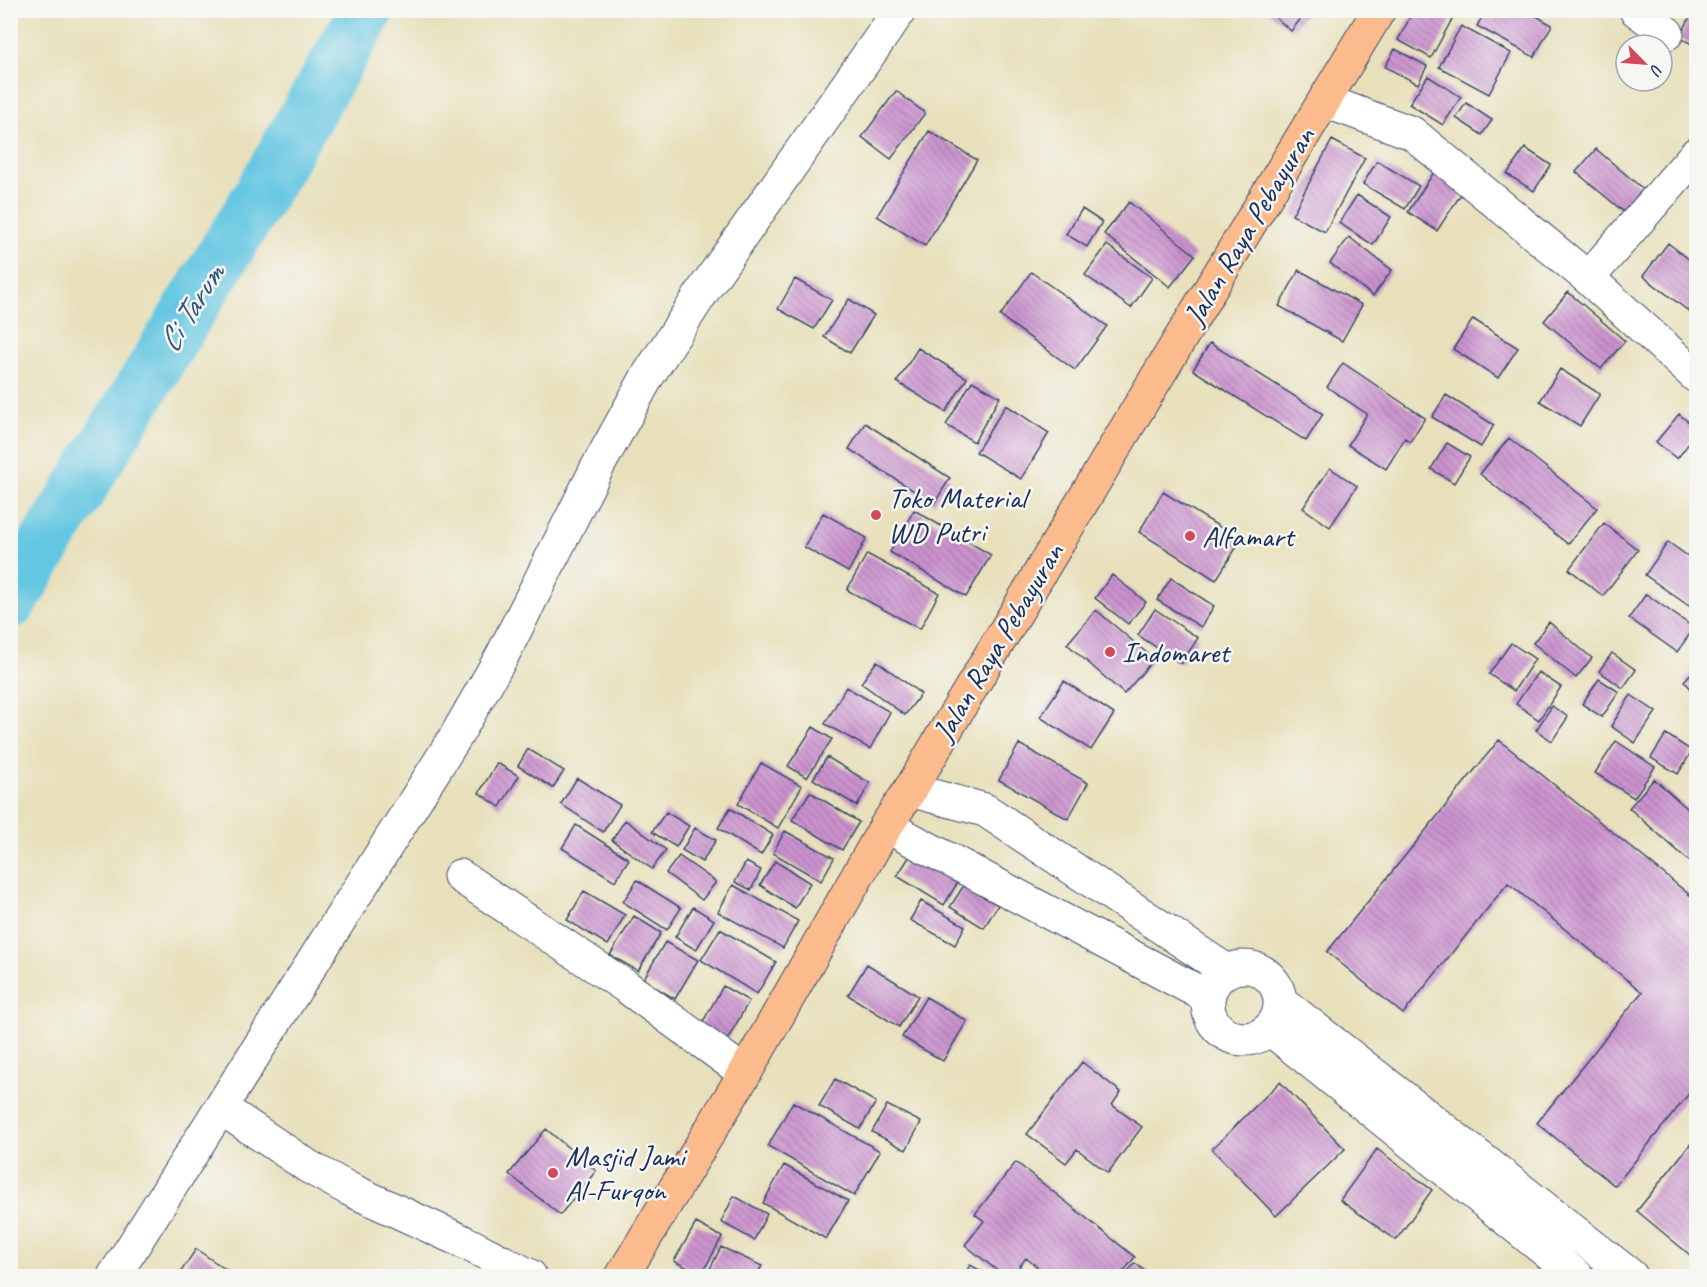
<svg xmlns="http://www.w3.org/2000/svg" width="1707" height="1287" font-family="Caveat,sans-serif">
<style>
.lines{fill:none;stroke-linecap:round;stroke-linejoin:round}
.river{stroke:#64c6e2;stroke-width:54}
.building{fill:url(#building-back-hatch)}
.minor-casing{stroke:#3a4a6c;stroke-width:35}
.major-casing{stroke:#3a4a6c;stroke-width:35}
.minor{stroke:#fff;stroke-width:33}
.major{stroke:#fbbb8d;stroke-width:33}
.poi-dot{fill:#d1495b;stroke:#f6f6f2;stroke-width:2}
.labels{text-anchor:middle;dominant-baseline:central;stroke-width:5;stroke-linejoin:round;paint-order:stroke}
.street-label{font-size:30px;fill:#1b2f5e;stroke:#f6f6f2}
.poi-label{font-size:30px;fill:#1b2f5e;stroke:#f6f6f2;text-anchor:start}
.water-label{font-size:32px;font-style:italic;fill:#2d557f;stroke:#f6f6f2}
</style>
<defs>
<pattern id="building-back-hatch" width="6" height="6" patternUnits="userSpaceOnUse" patternTransform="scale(1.5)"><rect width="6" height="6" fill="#cb92ce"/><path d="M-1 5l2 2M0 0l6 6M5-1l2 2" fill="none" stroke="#a478aa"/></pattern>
</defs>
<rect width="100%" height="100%" fill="#f6f6f2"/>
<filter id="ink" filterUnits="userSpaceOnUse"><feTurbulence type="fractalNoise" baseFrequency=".0167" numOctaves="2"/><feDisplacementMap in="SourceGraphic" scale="12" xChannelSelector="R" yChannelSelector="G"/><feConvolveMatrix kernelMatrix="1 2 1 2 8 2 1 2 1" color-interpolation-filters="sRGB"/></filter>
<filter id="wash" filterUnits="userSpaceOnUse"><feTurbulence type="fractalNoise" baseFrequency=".008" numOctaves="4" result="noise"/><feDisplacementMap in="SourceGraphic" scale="24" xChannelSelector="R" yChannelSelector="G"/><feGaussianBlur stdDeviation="1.35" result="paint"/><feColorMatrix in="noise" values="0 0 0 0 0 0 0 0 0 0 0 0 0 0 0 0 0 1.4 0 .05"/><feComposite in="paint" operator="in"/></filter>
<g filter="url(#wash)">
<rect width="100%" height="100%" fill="#e8e0bb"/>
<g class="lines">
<path class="river" d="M10,602l246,-400 111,-192"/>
</g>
<g id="blocks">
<path class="building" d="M1267,10h41l-17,21z
M1414,10h43l-26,48 -33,-18z
M1486,10h40l26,15 -18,32 -57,-31z
M1693,10h3v36l-16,-8z
M1461,26l50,27 -22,41 -50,-27z
M1395,49l32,17 -9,18 -33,-17z
M1428,76l33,21 -18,28 -34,-21z
M896,91l29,22 -34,46 -29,-22z
M1466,103l26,17 -10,15 -26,-17z
M929,131l48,29 -52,86 -48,-30z
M1332,140l33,18 -40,74 -33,-17z
M1525,148l26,17 -17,26 -27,-17z
M1596,149l47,40 -19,23 -48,-40z
M1377,161l42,25 -14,23 -42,-25z
M1436,169l29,19 -28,43 -29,-19z
M1357,195l34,22 -18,28 -34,-22z
M1129,202l66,53 -25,32 -66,-53z
M1082,209l20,13 -15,25 -21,-13z
M1349,237l43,33 -19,26 -43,-33z
M1668,243l28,22v41l-5,7 -48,-37z
M1107,245l45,33 -21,30 -46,-33z
M1299,270l63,35 -20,36 -63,-35z
M1031,272l76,54 -32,44 -75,-54z
M795,279l37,21 -18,29 -36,-20z
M1568,292l57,49 -24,28 -57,-48z
M849,299l25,16 -24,38 -26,-16z
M1473,319l45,29 -20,30 -45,-29z
M1210,343l113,71 -17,27 -113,-71z
M918,348l49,30 -21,34 -49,-30z
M1343,363l82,55 -15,24 -5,-4 -19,31 -38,-24 19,-31 -40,-27z
M1560,369l40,25 -20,32 -40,-25z
M972,381l28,16 -26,45 -28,-17z
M1446,395l48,30 -13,22 -49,-30z
M1006,405l43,28 -28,46 -45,-27z
M1696,405v15l-7,-6z
M1679,414l17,14v6l-19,25 -21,-17z
M865,423l85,55 -16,26 -85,-55z
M1509,438l88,70 -29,36 -88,-70z
M1447,443l23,14 -16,26 -23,-14z
M1330,468l27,18 -27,41 -27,-19z
M1163,492l78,48 -25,40 -77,-48z
M914,510l77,45 -25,42 -76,-45z
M823,513l44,25 -19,34 -44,-25z
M1604,523l34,27 -35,46 -34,-27z
M1668,542l28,20v33l-7,11 -44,-31z
M867,554l72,39 -19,36 -73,-39z
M1112,575l34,27 -18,22 -33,-26z
M1171,578l43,28 -13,21 -44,-27z
M1646,594l48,34 -17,24 -48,-34z
M1155,609l43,29 -17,26 -43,-29z
M1096,610l58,49 -30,35 -57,-50z
M1549,622l43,36 -16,20 -43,-35z
M1511,643l24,16 -21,32 -25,-17z
M1612,653l24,17 -13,18 -24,-17z
M877,661l44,33 -16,21 -44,-32z
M1696,668v26l-12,-13z
M1538,672l23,15 -22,33 -23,-16z
M1599,679l20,13 -17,25 -20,-13z
M1064,681l50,33 -23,36 -51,-33z
M846,687l44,25 -20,37 -45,-25z
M1631,695l25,17 -21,31 -24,-17z
M1552,706l16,11 -16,24 -16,-11z
M813,727l19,12 -25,39 -19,-12z
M1666,734l26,17 -14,23 -27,-16z
M1499,740l197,160v185l-81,101 -78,-63 105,-131 -134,-109 -105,131 -76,-62z
M1616,741l39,26 -21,31 -39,-25z
M1019,744l69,39 -20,36 -69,-39z
M528,749l36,22 -11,17 -35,-22z
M827,757l43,26 -13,23 -44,-27z
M497,763l22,13 -19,31 -21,-14z
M761,763l41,23 -24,42 -40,-24z
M577,778l43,27 -17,27 -42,-28z
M1654,779l42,37v37l-7,8 -60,-53z
M810,792l49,30 -17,28 -50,-30z
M730,808l43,27 -12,20 -43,-27z
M666,812l23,14 -13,21 -24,-15z
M625,820l41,30 -14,19 -40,-29z
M576,825l53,34 -14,22 -53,-33z
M695,828l21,12 -14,22 -20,-12z
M785,831l49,27 -13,23 -48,-28z
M915,848l46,29 -17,28 -47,-29z
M679,856l37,26 -14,18 -36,-27z
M775,861l35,22 -15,25 -35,-23z
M746,862l15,8 -10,20 -16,-8z
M637,880l44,28 -14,22 -44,-28z
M733,885l65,36 -15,27 -65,-36z
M964,885l34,20 -14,23 -34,-21z
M584,891l41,24 -17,30 -41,-25z
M921,901l44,25 -10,19 -45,-25z
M693,907l21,13 -18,30 -21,-13z
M634,916l27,17 -23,38 -28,-16z
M720,929l56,33 -19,32 -56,-34z
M665,942l33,18 -23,39 -32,-19z
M867,964l51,32 -19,31 -51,-32z
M723,986l26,15 -23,41 -26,-15z
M926,997l41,24 -24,40 -41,-24z
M1082,1062l39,30 -9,13 30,22 -34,46 -31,-24 -11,14 -39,-29z
M835,1079l41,23 -16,27 -41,-23z
M1280,1082l65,67 -69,67 -64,-67z
M793,1102l87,49 -26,45 -86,-50z
M887,1105l34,17 -15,28 -34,-18z
M546,1129l50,42 -36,44 -51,-41z
M1696,1137v123l-59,-49z
M1377,1149l55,41 -36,50 -56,-40z
M1016,1162l119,95 -15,19h-71l-23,-18 -14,18h-8l-39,-31 19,-24 -9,-7z
M784,1165l64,36 -22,38 -63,-36z
M734,1196l33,18 -13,26 -33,-18z
M696,1223l26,14 -21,38 -27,-14z
M721,1247l41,19 -6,10h-36l-11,-5z
M196,1249l35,24 -3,3h-50z
M1135,1263l16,13h-27z
M970,1265l21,11h-27z"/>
</g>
</g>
<g filter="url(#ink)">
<use href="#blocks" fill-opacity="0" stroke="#3a4a6c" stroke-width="1.5"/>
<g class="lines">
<defs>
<path id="minor" d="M1636,10l31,23
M1325,101l87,32 176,145 108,98
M1588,278l108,-124
M910,790l75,20 242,161
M886,826l322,171
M460,876l168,112 117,85
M1208 1003a36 36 0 1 1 72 0a36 36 0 1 1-72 0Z
M1280,1001l351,275
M1270,1029l307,247
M221,1108l88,59 40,22 115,53 66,34
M114,1276l342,-540 46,-80 95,-188 50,-91 58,-89 195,-278"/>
<path id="major" d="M622,1276l123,-203 141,-247 24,-36 235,-393 234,-387"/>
</defs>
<use href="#minor" class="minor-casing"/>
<use href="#major" class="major-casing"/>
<use href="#minor" class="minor"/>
<use href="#major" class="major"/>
</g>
</g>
<g class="poi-dot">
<circle cx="876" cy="515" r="6"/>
<circle cx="1190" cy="536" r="6"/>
<circle cx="1110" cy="652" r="6"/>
<circle cx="553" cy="1173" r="6"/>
</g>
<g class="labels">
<g class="street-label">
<text transform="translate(1249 226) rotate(-59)">Jalan Raya Pebayuran</text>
<text transform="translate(998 642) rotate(-59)">Jalan Raya Pebayuran</text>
</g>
<g class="poi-label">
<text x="888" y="498">Toko Material<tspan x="888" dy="34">WD Putri</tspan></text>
<text x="1202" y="536">Alfamart</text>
<text x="1122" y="652">Indomaret</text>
<text x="565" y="1156">Masjid Jami<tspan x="565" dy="34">Al-Furqon</tspan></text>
</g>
<g class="water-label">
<text transform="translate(191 308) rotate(-58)">Ci Tarum</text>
</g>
</g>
<rect width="1707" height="1287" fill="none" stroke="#f6f6f2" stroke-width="36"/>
<g transform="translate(1644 63) rotate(115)"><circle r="28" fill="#f6f6f2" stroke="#9ea6b7" stroke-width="1.5"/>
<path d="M0-4.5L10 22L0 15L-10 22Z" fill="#d1495b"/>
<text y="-9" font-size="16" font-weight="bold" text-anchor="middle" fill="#1b2f5e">U</text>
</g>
</svg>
